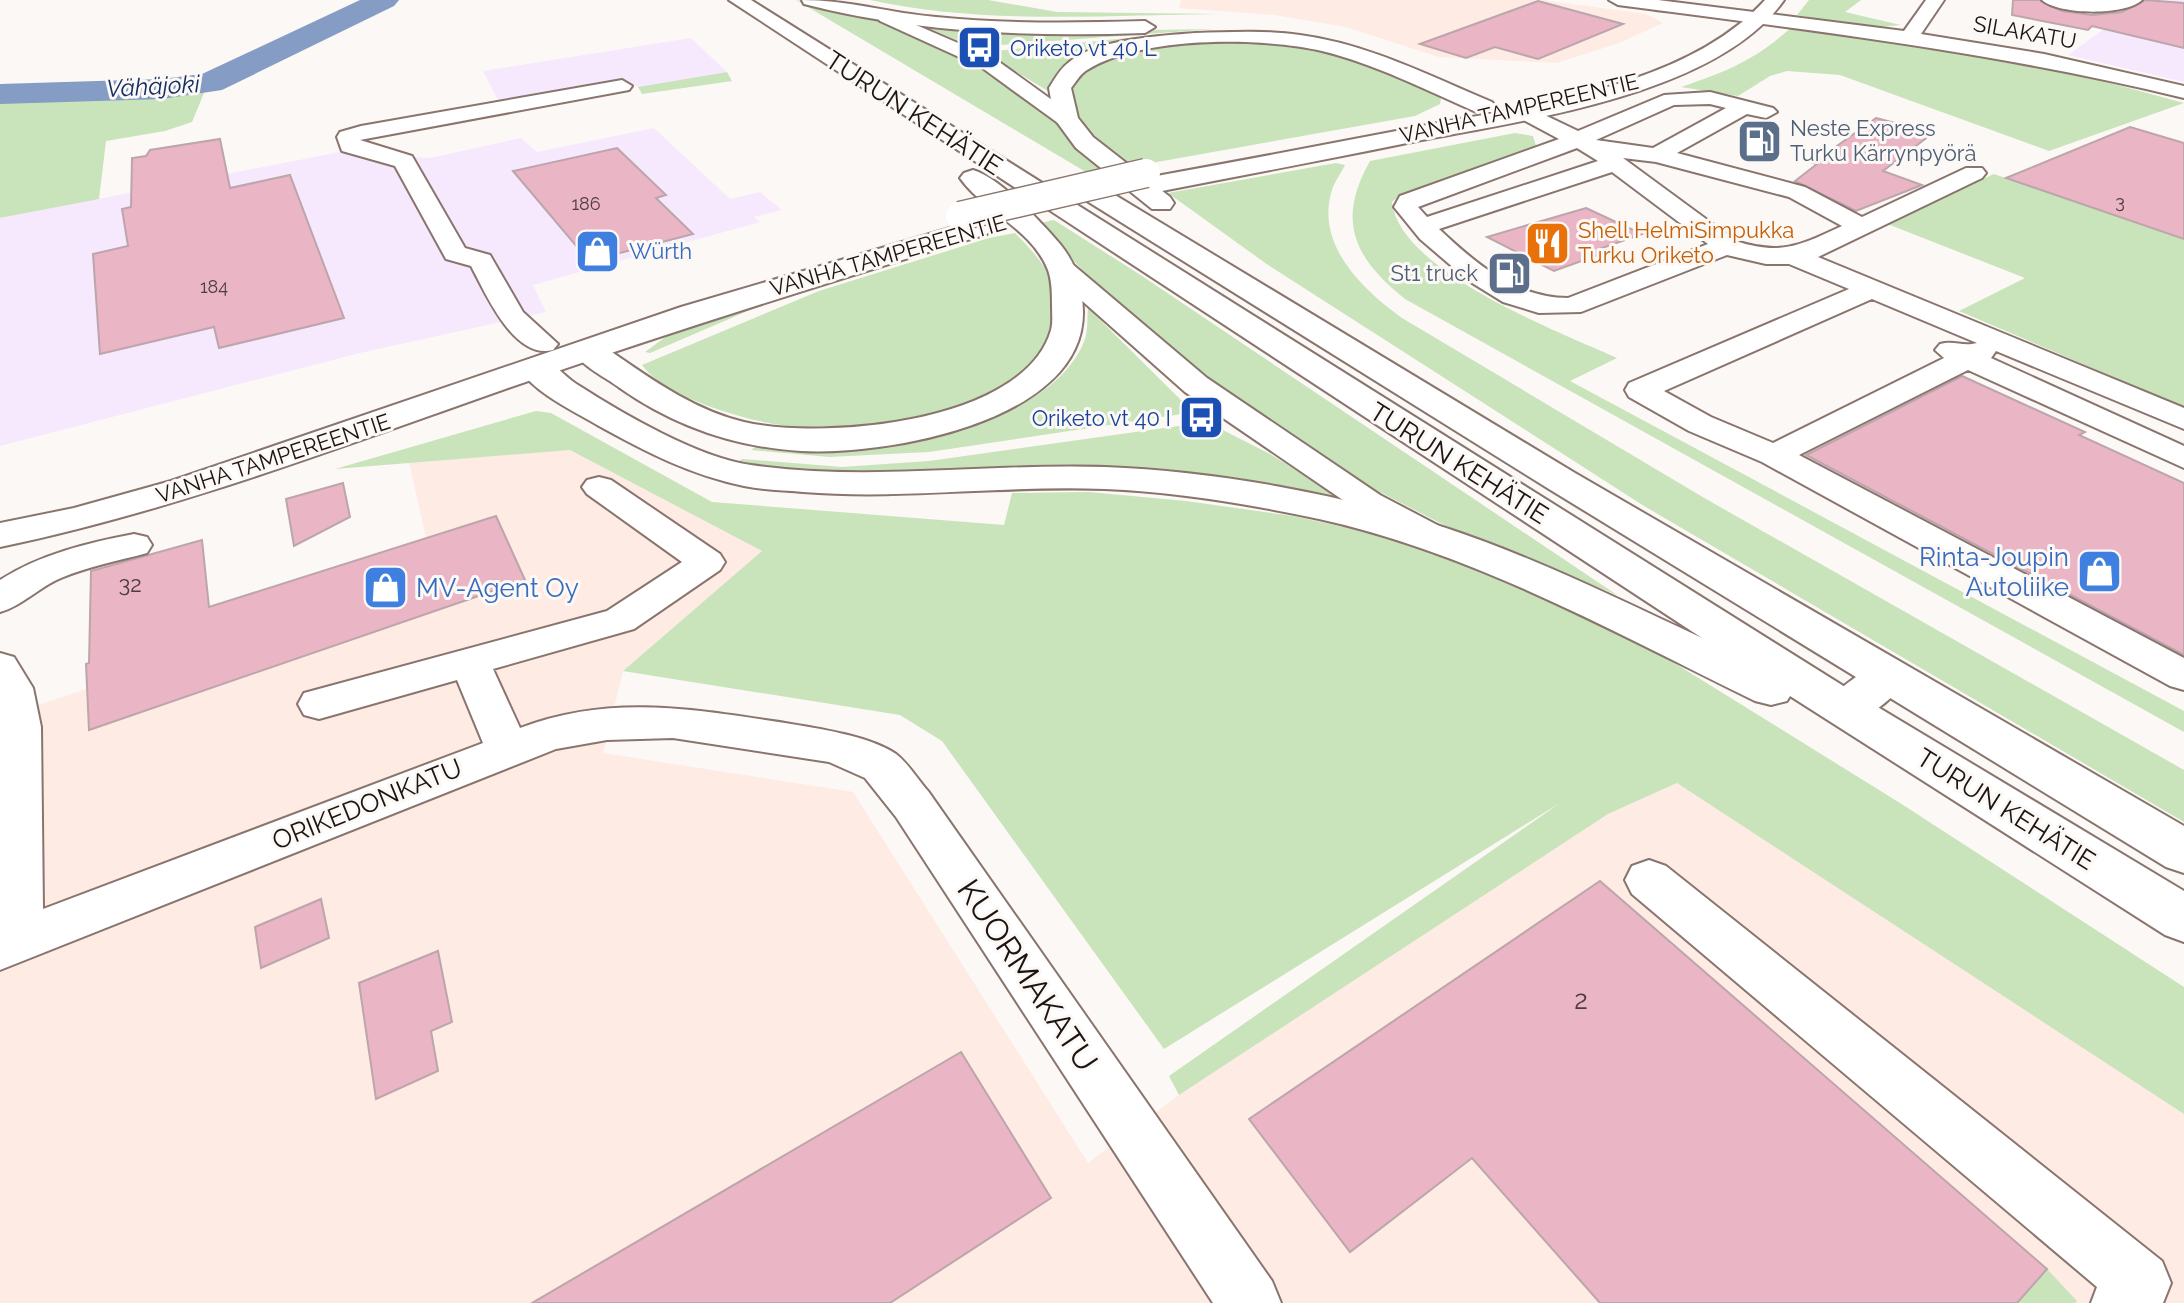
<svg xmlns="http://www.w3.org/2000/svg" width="2184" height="1303" font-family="Raleway,sans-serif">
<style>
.commercial{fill:#f7e9fd}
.built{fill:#feebe3}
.green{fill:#c9e3bb}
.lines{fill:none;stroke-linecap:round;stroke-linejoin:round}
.river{fill:#859cc4;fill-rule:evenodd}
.building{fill:#eab5c4;stroke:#bca5ab;stroke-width:2}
.minor-casing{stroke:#89756d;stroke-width:4}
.major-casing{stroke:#89756d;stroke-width:4}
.highway-casing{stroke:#89756d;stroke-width:4}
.minor{fill:#fff;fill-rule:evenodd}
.major{fill:#fff;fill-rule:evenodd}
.highway{fill:#fff;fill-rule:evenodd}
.major-bridge-casing{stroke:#89756d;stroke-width:31;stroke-linecap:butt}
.major-bridge{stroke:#fff;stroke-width:28}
.labels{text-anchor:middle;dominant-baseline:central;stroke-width:6;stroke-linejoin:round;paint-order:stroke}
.far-number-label{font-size:18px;fill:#4f3c3e}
.far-street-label{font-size:22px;fill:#1b1411;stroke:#fcf8f6}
.far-transit-label{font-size:22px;fill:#164399;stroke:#fcf8f6;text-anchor:start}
.far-service-label{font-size:22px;fill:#4e5e75;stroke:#fcf8f6;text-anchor:start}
.far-food-label{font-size:22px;fill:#c56008;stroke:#fcf8f6;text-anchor:start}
.far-shop-label{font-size:22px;fill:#366cbe;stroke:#fcf8f6;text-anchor:start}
.number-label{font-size:22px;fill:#4f3c3e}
.far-water-label{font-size:24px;font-style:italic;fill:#142f61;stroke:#fcf8f6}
.street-label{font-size:26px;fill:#1b1411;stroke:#fcf8f6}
.shop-label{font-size:26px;fill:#366cbe;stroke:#fcf8f6;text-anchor:end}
.near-number-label{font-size:26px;fill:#4f3c3e}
.near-street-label{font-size:32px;fill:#1b1411;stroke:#fcf8f6}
</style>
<rect width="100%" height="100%" fill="#fcf8f6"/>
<path class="commercial" d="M2144,0h40v82l-116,-27z
M691,38l36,34 -89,15 -11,-6 -127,23 -17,-33z
M654,128l76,71 30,-7 22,18 -28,7 6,5 -227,63 13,27 -186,41 -360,93v-228l340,-66 90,6 91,-20 16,14z"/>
<path class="built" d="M1181,0h361l104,14 17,9 -44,20 -62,20 -118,-6 -93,-30 -71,-12 -96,-7z
M570,450l192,101 -139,120 -20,82 250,39 235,371 91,-68 429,-281 70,-31 506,331v189h-2184v-585l86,-29v-25l159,-52 -2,-15 183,-59 -17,-76z"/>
<path class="green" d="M796,0c82,15 186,55 250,111 22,19 38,42 60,61l-15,3z
M870,0h118l69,12 163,2c-116,1 -236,11 -350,-14z
M1809,0h52l-16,12 56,13 -32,3 -72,-13z
M919,24l171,7 124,-2 -241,18z
M1791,28l214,32 72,14 107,29 -135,48 -209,-76 -53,-4 -17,5 -32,20 -57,-9c47,-16 72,-26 110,-59z
M1160,35l-32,7 -69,31 -11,18 -65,-39z
M1245,38l89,14 103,42 4,5 -1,5 -25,12 -286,51c-33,-23 -50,-37 -62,-76l15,-22 56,-23z
M727,72l5,9 -90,13 -4,-7z
M206,88l-14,34 -27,9 -59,10 -7,58 -99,19v-120l32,1z
M1515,133l18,3 3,10 -8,6 -125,41 -11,9c7,69 167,130 225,156l-47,23 614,330v21l-779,-433c-51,-41 -69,-78 -35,-138z
M1336,163l9,2c-3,7 -9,14 -12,22 -20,56 29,102 69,131l304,181 478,271v52l-540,-316 -376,-241 -100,-72z
M1994,174l190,65v168l-225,-96 66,-33 -140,-55z
M1054,220l85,54 478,321 -175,-71 -68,-35 -54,-33 -64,-43 -96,-73 -42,-35 -82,-81z
M1015,233c22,22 47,50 44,84 -1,8 -10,19 -14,26 -4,7 -8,16 -13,21 -43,51 -159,68 -223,64 -35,-2 -68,-10 -101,-22 -23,-9 -51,-21 -66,-41l177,-74 170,-53z
M827,277l-177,76 -5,-1 34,-25z
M1088,308l102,101 -8,5 -253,38 -100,5 -78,-7 7,-5c35,2 70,6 105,4 68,-5 196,-37 222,-110 3,-9 2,-21 3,-31z
M536,411l15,2 161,89 292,23 8,-32 77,-1 97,9 107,15 87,19 70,23 179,77 271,168 284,184v127l-507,-331 -69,31 -429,281 -10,-19 391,-273 -396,246 -222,-308 -42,-26 -277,-44 139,-120 -192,-101 -235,19z
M1207,422l63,32 76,47 -432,-28 -115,-2 -61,-9 4,-3 100,8 87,-6z
M2047,1269l30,32 -2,2h-58z"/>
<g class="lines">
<path class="river" d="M360,0h39l-5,6 -172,84 -60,9 -162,5v-20l162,-5 40,-5z"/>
</g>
<path class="building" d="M2013,0h26l23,11 30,4 30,-3 23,-12 39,3v45l-92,-22 -4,4 -76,-15z
M1538,1l85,23 -85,35 -43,-12 -29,11 -46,-14z
M1876,118l57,15 -50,38 39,14 -66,26 -61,-30 22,-17 -4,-1z
M2130,127l54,16v96l-178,-61z
M220,139l10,49 60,-13 54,143 -125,30 -5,-21 -114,27 -7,-100 35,-8 -6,-37 9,-2 1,-49 14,-2 4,-6z
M617,148l49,47 -10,3 37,36 -104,27 -76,-90z
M1586,208l56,26 -40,14 7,3 -55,20 -67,-34z
M1962,376l123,56 -6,3 105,48v172l-378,-200z
M343,483l7,34 -56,29 -8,-47z
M496,516l29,64 -436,150 -3,-66 3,-1 2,-92 111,-31 7,67z
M1600,881l447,388 -30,34h-417l-128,-145 -122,94 -101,-133z
M321,899l8,39 -68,30 -6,-41z
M438,951l14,71 -21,9 7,40 -62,28 -17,-116z
M961,1052l90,146 -161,105h-358z"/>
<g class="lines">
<defs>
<path id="minor" d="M1609,0h49l246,31 22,-31h18l-23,34 123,20 140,32v12c-187,-46 -376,-68 -566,-93z
M2042,0h100c-17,16 -83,15 -100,0z
M886,12l109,47 82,59 -3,5h-16l-77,-56 -101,-46 -3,-4 3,-4z
M622,80l10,6 -3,4 -269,50 52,16 53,92 25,7 33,57 35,32 -5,6c-39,10 -67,-56 -82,-84l-25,-7 -51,-93 -53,-15 -5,-14 3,-5 21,-6z
M1710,92l63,16 4,4 -11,6 -19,-4 -70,39 128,34 57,30 104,-49h16l4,5 -4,5 -164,79 366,151v21l-188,-78 -5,7 193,88v22l-216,-98 -169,85 385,203v32l-14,-4 -408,-224 -73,-31 -60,-34 -4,-7 4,-7 220,-94 -60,-25h-23l-39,-9 -146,57 -42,1 -36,-11 -34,-21 -49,-42 -26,-32 6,-11 159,-57 -43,-23 -4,-4 4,-4h14l48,23 86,-36zM1710,104l16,4 -73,40 -57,-8 78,-35zM1577,148l21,13 -171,56 -9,-10zM1623,158l33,4 133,35 53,29c-41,19 -61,30 -106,15zM1612,172l96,72 -140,54c-52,0 -93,-35 -129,-69zM1872,299l105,44c-15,4 -22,-3 -37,1l-5,6 9,8 -171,85 -62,-26 -47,-26z
M1062,261l9,2 136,115 173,117 63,33 5,8 -5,8 -13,3 -13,-3 -61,-35 -171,-117 -132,-117 -4,-6 4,-6z
M599,477l12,3 109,74 5,8 -5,8 -86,59 -141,40 27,59c90,-34 173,-19 265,-5 31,5 85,13 111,31 12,9 22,26 32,37l344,490 9,22h-68l-317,-486 -31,-39 -36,-16 -156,-24 -66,2 -51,9 -556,221v-317l14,4 19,31 8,39 2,182 440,-166 -26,-63 -138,39 -15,-4 -6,-11 6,-11 303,-82 75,-49 -95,-68 -5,-7 5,-7z
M134,534l13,3 5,8 -5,8c-29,8 -58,13 -86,25 -22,9 -39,28 -61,34v-32c41,-26 87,-37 134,-46z
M1888,662l14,4 6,10c-14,25 -49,52 -78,44l-6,-11c12,-21 41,-41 64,-47z
M1649,860l17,6 496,395 9,22 -8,20h-72l6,-16 -465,-393 -7,-14 7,-14z"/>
<path id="major" d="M1765,0h19c-68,96 -262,120 -372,142 -83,17 -166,33 -250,49l-9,-2 -4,-6 4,-6 9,-2c83,-15 167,-31 250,-47 112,-22 273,-39 353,-128z
M977,220l10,2 4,6 -4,6c-161,49 -320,99 -479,154 -168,59 -334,123 -508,159v-24l74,-15 97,-27 510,-174z"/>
<path id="highway" d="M729,0h22l1110,697 323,194v51l-19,-7 -375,-239 -3,5 -16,4 -16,-4c-141,-69 -282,-148 -436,-182 -70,-15 -143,-27 -214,-30 -101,-4 -202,11 -302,3 -20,-2 -40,-2 -59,-6 -53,-11 -98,-34 -145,-60 -27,-16 -61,-31 -80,-57l5,-7c9,-2 16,-4 24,0 11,6 20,17 30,23 45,29 121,73 173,80 118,17 236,-2 354,2 111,4 234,27 341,61 88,29 172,71 256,110z
M802,0c45,0 88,13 134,17 69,7 139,6 209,4l10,6 -10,6c-116,4 -228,0 -341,-29z
M1195,33c35,-1 71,-3 105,2 68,9 130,41 192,67l4,5 -4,5h-16c-50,-22 -101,-48 -154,-61 -62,-14 -180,-15 -235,19 -7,4 -11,12 -16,18l7,30 15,19 77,60 4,6 -4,6h-18l-76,-61 -22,-30 -5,-30c5,-8 11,-19 19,-25 27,-24 92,-27 127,-30z
M973,170c26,7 69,53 87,74 17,21 22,40 23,67 2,111 -199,145 -282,140 -66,-4 -127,-25 -181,-63 -15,-11 -37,-21 -47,-37l5,-7 11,-3 11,3c46,31 90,65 144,78 78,18 280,2 307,-92 2,-7 1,-16 1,-24 0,-12 0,-25 -4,-36 -16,-41 -64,-58 -88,-92l4,-5z
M1096,187l9,2 470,284 609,353v47l-18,-6 -617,-378 -462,-288 -4,-6 4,-6z"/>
</defs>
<use href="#minor" class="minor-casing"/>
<use href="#major" class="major-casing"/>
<use href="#highway" class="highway-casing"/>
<use href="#minor" class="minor"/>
<use href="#major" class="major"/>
<use href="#highway" class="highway"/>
<defs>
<path id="major-bridge" d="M960,216l186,-43"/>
</defs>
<use href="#major-bridge" class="major-bridge-casing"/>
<use href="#major-bridge" class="major-bridge"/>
</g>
<defs>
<symbol id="bus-square" viewBox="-11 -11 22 22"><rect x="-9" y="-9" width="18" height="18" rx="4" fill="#1a4fb4" stroke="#fcf8f6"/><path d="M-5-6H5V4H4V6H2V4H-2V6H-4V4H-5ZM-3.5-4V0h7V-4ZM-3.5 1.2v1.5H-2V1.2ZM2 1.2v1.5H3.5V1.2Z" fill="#fff"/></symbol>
<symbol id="fuel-square" viewBox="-11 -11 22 22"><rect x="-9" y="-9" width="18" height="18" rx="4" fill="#5c6f8a" stroke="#fcf8f6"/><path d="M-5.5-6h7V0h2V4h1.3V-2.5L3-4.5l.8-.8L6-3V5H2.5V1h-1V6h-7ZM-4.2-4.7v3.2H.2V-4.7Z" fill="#fff"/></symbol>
<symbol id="restaurant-square" viewBox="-11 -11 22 22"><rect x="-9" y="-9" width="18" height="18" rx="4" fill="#e8710a" stroke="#fcf8f6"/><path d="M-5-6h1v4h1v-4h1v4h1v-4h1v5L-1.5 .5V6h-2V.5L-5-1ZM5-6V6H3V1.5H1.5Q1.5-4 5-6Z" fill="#fff"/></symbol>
<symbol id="shop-square" viewBox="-11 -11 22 22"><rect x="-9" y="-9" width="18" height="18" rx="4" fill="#3f7fe0" stroke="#fcf8f6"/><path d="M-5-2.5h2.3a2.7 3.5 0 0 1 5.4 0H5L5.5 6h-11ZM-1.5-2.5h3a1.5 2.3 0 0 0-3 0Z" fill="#fff"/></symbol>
</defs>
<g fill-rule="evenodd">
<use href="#bus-square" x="954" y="22" width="51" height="51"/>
<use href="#fuel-square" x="1734" y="116" width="51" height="51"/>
<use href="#restaurant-square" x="1522" y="218" width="51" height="51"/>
<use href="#shop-square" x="572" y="226" width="51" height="51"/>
<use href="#fuel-square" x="1484" y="248" width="51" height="51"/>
<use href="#bus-square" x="1176" y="392" width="51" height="51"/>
<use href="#shop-square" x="2074" y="546" width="51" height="51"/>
<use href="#shop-square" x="360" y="562" width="51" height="51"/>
</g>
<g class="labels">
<g class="far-number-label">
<text x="2120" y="201">3</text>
<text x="586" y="203">186</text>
<text x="214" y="286">184</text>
</g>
<g class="far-street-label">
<text transform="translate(2025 32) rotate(10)">SILAKATU</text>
<text transform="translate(1519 108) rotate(-13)">VANHA TAMPEREENTIE</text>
<text transform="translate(888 255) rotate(-16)">VANHA TAMPEREENTIE</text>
<text transform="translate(273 458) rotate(-18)">VANHA TAMPEREENTIE</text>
</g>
<g class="far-transit-label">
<text x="1010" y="48">Oriketo vt 40 L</text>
<text x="1171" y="418" text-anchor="end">Oriketo vt 40 I</text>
</g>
<g class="far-service-label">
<text x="1790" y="128">Neste Express<tspan x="1790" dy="25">Turku Kärrynpyörä</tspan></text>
<text x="1478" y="273" text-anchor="end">St1 truck</text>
</g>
<g class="far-food-label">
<text x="1578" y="230">Shell HelmiSimpukka<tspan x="1578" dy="25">Turku Oriketo</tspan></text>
</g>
<g class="far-shop-label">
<text x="629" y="251">Würth</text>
</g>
<g class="number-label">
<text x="130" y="584">32</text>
</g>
<g class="far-water-label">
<text transform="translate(153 86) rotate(-3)">Vähäjoki</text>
</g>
<g class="street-label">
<text transform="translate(914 113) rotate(33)">TURUN KEHÄTIE</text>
<text transform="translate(1459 463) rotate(32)">TURUN KEHÄTIE</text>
<text transform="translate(367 804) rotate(-22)">ORIKEDONKATU</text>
<text transform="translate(2006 809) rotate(32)">TURUN KEHÄTIE</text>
</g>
<g class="shop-label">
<text x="2069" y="557">Rinta-Joupin<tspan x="2069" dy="30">Autoliike</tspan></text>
<text x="416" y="588" text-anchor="start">MV-Agent Oy</text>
</g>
<g class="near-number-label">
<text x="1581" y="1000">2</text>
</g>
<g class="near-street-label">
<text transform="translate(1028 975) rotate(56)">KUORMAKATU</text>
</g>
</g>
</svg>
